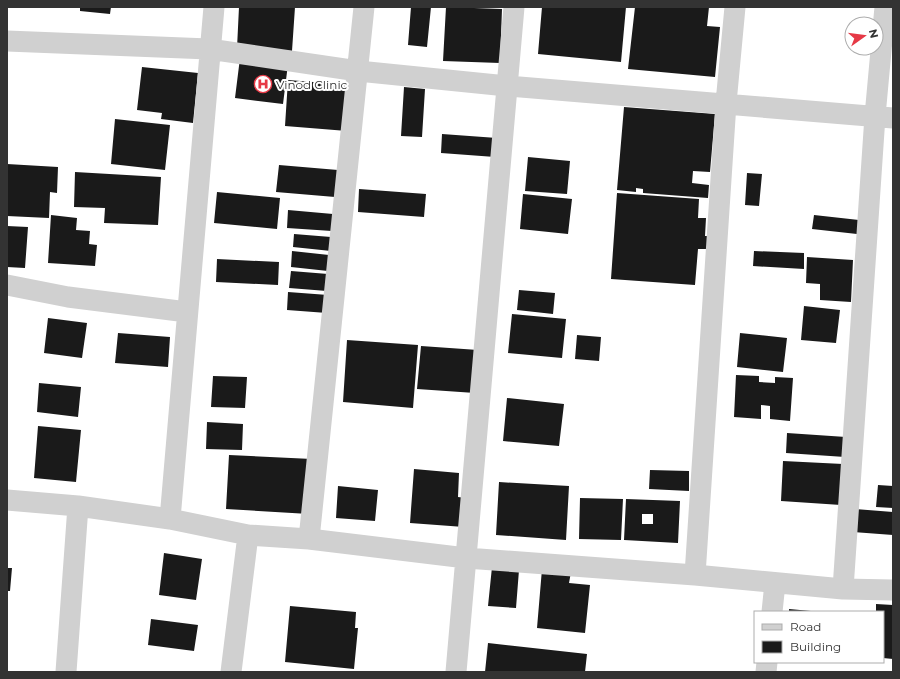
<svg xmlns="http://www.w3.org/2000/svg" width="900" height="679" font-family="Montserrat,sans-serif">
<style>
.building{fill:#1a1a1a;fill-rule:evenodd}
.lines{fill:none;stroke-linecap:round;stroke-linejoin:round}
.minor{stroke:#d0d0d0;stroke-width:21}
.labels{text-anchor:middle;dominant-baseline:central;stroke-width:4;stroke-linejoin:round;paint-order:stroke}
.poi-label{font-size:12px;fill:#333;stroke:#fff;text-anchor:start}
</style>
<rect width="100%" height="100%" fill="#fff"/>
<path class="building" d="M80,7h31l-1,7 -30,-3z
M239,7h56l-3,44 -55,-3z
M411,7h20l-4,40 -19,-2z
M446,7l56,2 -2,54 -57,-2z
M542,7h84l-5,55 -83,-8z
M635,7h74l-2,19 13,1 -5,50 -87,-8z
M240,58l48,6 -5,40 -48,-6z
M142,67l56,6 -5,50 -32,-4 1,-6 -25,-3z
M288,80l63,5 -4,46 -62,-5z
M404,87l21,2 -3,48 -21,-1z
M624,107l91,7 -5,58 -17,-1 -1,12 17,2 -1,13 -65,-5v-4l-7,-1v4l-19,-2z
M115,119l55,6 -5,45 -54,-6z
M442,134l55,4 -2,19 -54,-4z
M528,157l42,4 -3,33 -42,-3z
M7,164l51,3 -1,26 -7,-1 -1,26 -42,-2z
M279,165l59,5 -3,27 -59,-5z
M75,172l86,5 -3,48 -54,-2 1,-15 -31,-1z
M747,173l15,1 -3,32 -14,-1z
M359,189l67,5 -2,23 -66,-5z
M217,192l63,6 -3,31 -63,-6z
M617,193l82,6 -1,19h8l-1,18h4l-1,13h-10l-3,36 -84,-6z
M523,194l49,5 -4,35 -48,-5z
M288,210l45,4 -1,17 -45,-3z
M51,215l26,3 -1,12 14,1 -1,13 8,1 -2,21 -47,-3z
M814,215l54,6 -2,14 -54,-6z
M7,226l21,1 -3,41 -18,-1z
M294,234l37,3v14l-38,-4z
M292,251l37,4 -1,16 -37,-4z
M754,251l50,2v16l-51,-3z
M807,257l46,3 -2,42 -31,-2v-16l-14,-1z
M217,259l62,3 -1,23 -62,-3z
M291,271l37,3 -1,17 -38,-3z
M519,290l36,3 -2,21 -36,-4z
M288,292l40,3 -1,18 -40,-3z
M804,306l36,4 -4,33 -35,-3z
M512,314l54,5 -4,39 -54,-5z
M48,318l39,5 -5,35 -38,-5z
M118,333l52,4 -2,30 -53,-4z
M740,333l47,5 -4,34 -46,-5z
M577,335l24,2 -2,24 -24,-2z
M347,340l71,5 -5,63 -70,-6z
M421,346l57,4 -3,43 -58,-4z
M736,375l23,1v6l16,1v-6l18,1 -3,43 -20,-2v-13l-9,-1v14l-27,-2z
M213,376l34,1 -2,31 -34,-1z
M39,383l42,4 -3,30 -41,-5z
M507,398l57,6 -5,42 -56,-5z
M207,422l36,2 -1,26 -36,-1z
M38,426l43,4 -5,52 -42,-4z
M787,433l59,4 -1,20 -59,-4z
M229,455l83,4 -3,55 -83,-5z
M783,461l60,3 -2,41 -60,-4z
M414,469l45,4 -1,24 8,1 -2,29 -54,-4z
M650,470l39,1v20l-40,-2z
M499,482l70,4 -3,54 -70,-5z
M878,485l15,1v22l-17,-1z
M338,486l40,4 -3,31 -39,-3z
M580,498l43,1 -2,41 -42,-1z
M626,499l54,2 -2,42 -54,-3zM642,514h11v10h-11z
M855,509l38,3v23l-40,-3z
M164,553l38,6 -6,41 -37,-5z
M492,567l27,3 -3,38 -28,-2z
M7,568h5l-2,23h-3z
M542,569l29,3 -2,11 21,2 -5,48 -48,-5z
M876,604l17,1v54l-10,-1v-46h-7z
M290,606l66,6 -1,16h3l-4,41 -69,-7z
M789,609l22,2v1h-22z
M151,619l47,6 -4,26 -46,-6z
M488,643l99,11 -2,18h-100z"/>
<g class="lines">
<path class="minor" d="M7,41l202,8 149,22 149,15 386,32
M7,285l61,12 119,15
M7,500l71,6 92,13 78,16 61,4 157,19 229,17 148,14 50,1
M170,519l44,-512
M309,539l55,-532
M695,575l31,-472 9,-96
M843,589l32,-473 10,-109
M772,612l3,-29
M66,672l12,-166
M231,672l17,-137
M456,672l58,-665
M766,672l1,-10"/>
</g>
<defs>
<symbol id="hospital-ring" viewBox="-11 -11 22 22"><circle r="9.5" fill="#fff" stroke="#e63946" stroke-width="1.5"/><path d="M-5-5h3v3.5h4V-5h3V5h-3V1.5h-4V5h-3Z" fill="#e63946"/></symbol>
</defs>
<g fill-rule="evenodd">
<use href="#hospital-ring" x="253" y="74" width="20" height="20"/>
</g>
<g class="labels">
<g class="poi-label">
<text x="276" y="84">Vinod Clinic</text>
</g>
</g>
<rect width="900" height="679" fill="none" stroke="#333333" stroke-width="16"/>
<rect x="754" y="611" width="130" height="52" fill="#ffffff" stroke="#adadad"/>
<rect x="762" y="624" width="20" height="6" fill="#d0d0d0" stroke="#adadad"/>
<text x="790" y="631" font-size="12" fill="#333333">Road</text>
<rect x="762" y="641" width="20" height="12" fill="#1a1a1a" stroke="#adadad"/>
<text x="790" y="651" font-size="12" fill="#333333">Building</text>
<g transform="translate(864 36) rotate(76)"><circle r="19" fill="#ffffff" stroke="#adadad"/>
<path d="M0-3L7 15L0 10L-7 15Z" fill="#e63946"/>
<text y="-6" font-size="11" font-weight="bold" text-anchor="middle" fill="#333333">N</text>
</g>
</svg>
